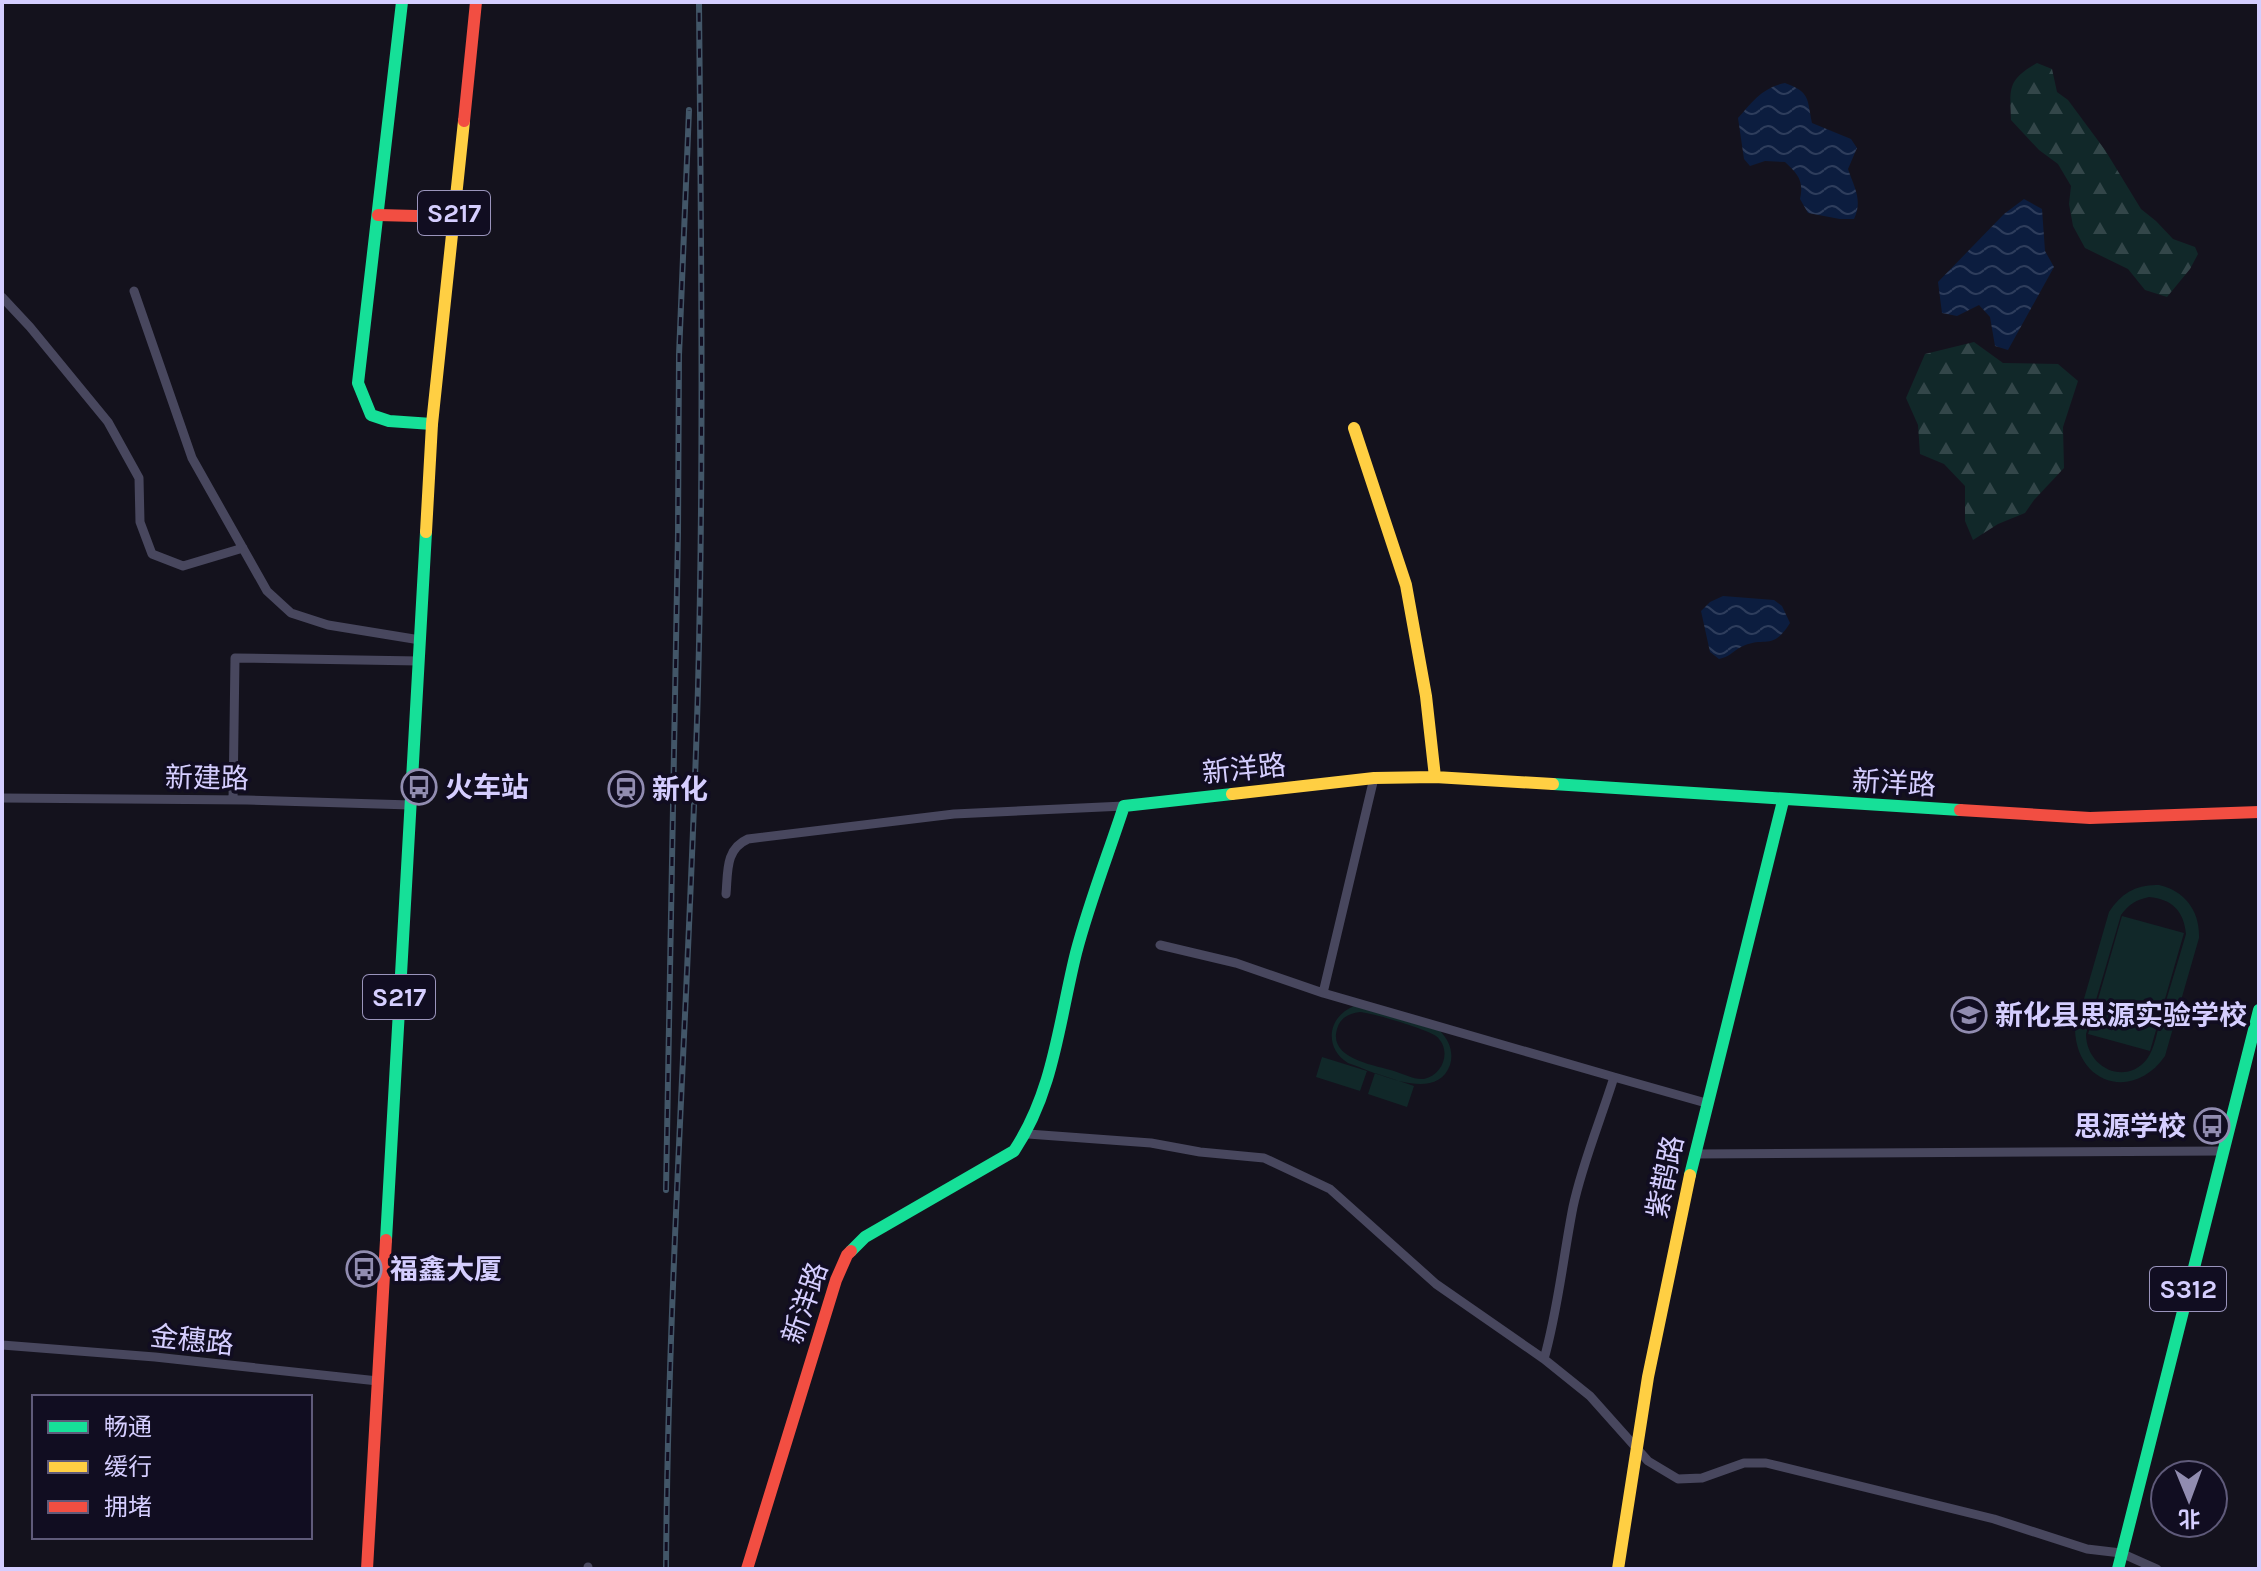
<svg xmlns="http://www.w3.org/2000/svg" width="2261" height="1571" font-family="Karla,'Noto Sans SC',sans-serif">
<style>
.forest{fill:url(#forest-firs)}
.pitch{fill:#112829;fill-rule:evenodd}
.water{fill:url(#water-waves)}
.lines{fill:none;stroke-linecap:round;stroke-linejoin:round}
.street{stroke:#48475e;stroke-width:9}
.fast{stroke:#16e098;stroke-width:12}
.slow{stroke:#ffcf43;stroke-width:12}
.jam{stroke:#f24e42;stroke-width:12}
.rail-casing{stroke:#425668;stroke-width:6}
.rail{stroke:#110d21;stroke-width:3;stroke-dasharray:9;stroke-linecap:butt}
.labels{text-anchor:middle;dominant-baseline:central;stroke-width:7;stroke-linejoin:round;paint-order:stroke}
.shield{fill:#110d21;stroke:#9a94bc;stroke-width:2}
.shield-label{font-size:26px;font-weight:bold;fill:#d5ceff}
.street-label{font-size:28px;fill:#d5ceff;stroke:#110d21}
.poi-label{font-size:28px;font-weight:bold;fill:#d5ceff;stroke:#110d21;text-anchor:start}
</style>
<defs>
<pattern id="forest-firs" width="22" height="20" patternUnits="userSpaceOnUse" patternTransform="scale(2)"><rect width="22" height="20" fill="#112829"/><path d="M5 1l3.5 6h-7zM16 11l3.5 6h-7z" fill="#334649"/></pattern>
<pattern id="water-waves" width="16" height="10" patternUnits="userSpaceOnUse" patternTransform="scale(2)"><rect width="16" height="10" fill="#0c1d3f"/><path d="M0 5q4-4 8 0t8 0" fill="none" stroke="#2e3d5c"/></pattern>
</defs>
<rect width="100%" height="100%" fill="#14121d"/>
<path class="forest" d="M2037,63l15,6 5,23 11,8 37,50 36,59 15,12 17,18 22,8 3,7 -8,15 -23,28 -22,-7 -17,-21 -43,-21 -12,-22 -4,-22 2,-18 -13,-22 -19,-14 -28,-30c-1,-32 -4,-40 26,-57z
M1974,342l29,21 55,1 20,17 -15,46 1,41 -30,32 -9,13 -27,11 -25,16 -8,-19v-35l-21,-22 -24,-10 -2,-29 -12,-27 19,-44z"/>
<path class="pitch" d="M2159,885c26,6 41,26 40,53l-34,118c-31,45 -88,29 -90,-26l34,-118c12,-19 28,-28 50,-27zM2149,897c23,2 35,14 37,37 -8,28 -17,56 -25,84 -4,13 -6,30 -14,41 -22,28 -61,8 -61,-25l35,-119c8,-11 15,-15 28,-18z
M2122,916l62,17 -34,118 -62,-17z
M1354,1006l86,25c9,9 14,21 10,34 -14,39 -75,7 -102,-2 -24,-15 -21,-46 6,-57zM1360,1012c13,1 66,17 76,24 16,13 8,39 -12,43 -10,1 -20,-5 -30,-8 -19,-6 -66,-12 -57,-42 3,-11 12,-16 23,-17z
M1322,1057l45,14 -7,20 -44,-14z
M1375,1073l39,13 -7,21 -39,-13z"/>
<path class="water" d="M1785,83c25,9 22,15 27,40l39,16 6,9 -9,21c6,18 15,31 6,50h-14l-32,-6 -8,-14c4,-18 -2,-25 -15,-37l-20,-1 -15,5 -6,-7 -6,-41c14,-16 25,-31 47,-35z
M2024,199l18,10 3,42 9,16 -46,83 -13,-4 -5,-29 -11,-12 -22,11 -15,-3 -4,-31 66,-68z
M1723,596l51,4 8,6 8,17c-18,29 -26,12 -49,24 -9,5 -12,10 -22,12l-9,-7 -9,-41 9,-9z"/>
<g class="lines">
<path class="street" d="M134,291l58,167 75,133 24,22 37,12 92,15
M2,297l28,30 78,95 31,56 1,44 12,32 31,12 60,-18
M1374,778l-51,215 291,84c-13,42 -32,87 -41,130 -10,51 -15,103 -29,152
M2,798l245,2 164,5
M233,800l2,-142 184,3
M726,894c2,-22 -1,-45 22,-55l206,-25 170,-8
M1160,945l76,18 87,30
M1614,1077l92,26
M1028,1134l123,9 49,9 64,6 66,31 106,95 108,75 46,37 58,65 30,18 24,-1 42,-15h22l228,56 93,30 34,4 36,16
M1694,1154l529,-3
M2,1345l153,12 223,24
M588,1567v2"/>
<path class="fast" d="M402,2l-44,381 13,32 18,6 43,3
M1553,784l407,26
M1690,1175l93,-374
M386,1240l40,-708
M851,1251l14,-14 149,-86c40,-60 45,-130 62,-198 13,-50 32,-98 48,-147l108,-12
M2118,1569l141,-559"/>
<path class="slow" d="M1354,428l52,157 20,111 9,81
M426,532l6,-108 32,-303
M1232,794l142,-16 61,-1 118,7
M1618,1569l30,-192 42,-202"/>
<path class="jam" d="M464,121l12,-119
M378,215l76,2
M1960,810l130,8 169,-6
M367,1569l19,-329
M747,1569l89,-289 11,-25 4,-4"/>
<defs>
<path id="rail" d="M666,1190l12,-657 1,-178 10,-245
M666,1569c2,-294 24,-588 32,-882 6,-228 3,-457 1,-685"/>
</defs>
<use href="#rail" class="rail-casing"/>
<use href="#rail" class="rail"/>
</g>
<defs>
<symbol id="bus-ring" viewBox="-11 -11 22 22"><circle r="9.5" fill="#110d21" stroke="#918cb0" stroke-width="1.5"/><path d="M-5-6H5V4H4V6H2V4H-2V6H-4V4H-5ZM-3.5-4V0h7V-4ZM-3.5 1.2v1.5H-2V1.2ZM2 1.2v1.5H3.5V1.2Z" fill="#918cb0"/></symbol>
<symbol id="station-ring" viewBox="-11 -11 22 22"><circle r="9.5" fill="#110d21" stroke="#918cb0" stroke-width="1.5"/><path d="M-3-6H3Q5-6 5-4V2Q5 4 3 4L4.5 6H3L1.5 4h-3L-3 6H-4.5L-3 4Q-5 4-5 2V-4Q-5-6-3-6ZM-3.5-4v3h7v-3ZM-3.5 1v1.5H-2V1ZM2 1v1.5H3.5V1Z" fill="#918cb0"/></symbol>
<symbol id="school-ring" viewBox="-11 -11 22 22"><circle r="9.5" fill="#110d21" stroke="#918cb0" stroke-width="1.5"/><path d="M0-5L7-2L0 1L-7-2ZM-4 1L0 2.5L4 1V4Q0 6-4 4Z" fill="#918cb0"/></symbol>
</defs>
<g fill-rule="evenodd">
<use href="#bus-ring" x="399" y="767" width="40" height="40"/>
<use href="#station-ring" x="606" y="769" width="40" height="40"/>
<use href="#school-ring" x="1949" y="995" width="40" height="40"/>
<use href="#bus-ring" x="2192" y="1106" width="40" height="40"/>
<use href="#bus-ring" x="344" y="1249" width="40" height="40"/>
</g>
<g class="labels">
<g class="shield">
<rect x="418" y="191" width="72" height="44" rx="6"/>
<rect x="363" y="975" width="72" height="44" rx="6"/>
<rect x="2150" y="1267" width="76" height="44" rx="6"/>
</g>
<g class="shield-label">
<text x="454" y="213">S217</text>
<text x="399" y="997">S217</text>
<text x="2188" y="1289">S312</text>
</g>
<g class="street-label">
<text transform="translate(1244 769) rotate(-6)">新洋路</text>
<text transform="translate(207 778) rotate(1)">新建路</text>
<text transform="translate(1894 783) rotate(3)">新洋路</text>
<text transform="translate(1665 1177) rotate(-78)">紫鹊路</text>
<text transform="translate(805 1303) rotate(-71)">新洋路</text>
<text transform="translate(192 1340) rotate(6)">金穗路</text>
</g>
<g class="poi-label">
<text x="445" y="787">火车站</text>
<text x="652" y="789">新化</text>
<text x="1995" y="1015">新化县思源实验学校</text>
<text x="2186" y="1126" text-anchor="end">思源学校</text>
<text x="390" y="1269">福鑫大厦</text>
</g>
</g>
<rect width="2261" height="1571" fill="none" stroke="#d5ceff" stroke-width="8"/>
<rect x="32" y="1395" width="280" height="144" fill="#110d21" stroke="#5f5a7a" stroke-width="2"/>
<rect x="48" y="1421" width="40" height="12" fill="#16e098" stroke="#5f5a7a" stroke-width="2"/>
<text x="104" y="1435" font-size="24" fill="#d5ceff">畅通</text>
<rect x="48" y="1461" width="40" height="12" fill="#ffcf43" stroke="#5f5a7a" stroke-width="2"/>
<text x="104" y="1475" font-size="24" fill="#d5ceff">缓行</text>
<rect x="48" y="1501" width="40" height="12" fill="#f24e42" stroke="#5f5a7a" stroke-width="2"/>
<text x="104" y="1515" font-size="24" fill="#d5ceff">拥堵</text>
<g transform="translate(2189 1499) rotate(179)"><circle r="38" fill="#110d21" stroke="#5f5a7a" stroke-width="2"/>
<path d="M0-6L14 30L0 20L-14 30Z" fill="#918cb0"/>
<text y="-12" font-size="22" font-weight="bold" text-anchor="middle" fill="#d5ceff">北</text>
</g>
</svg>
